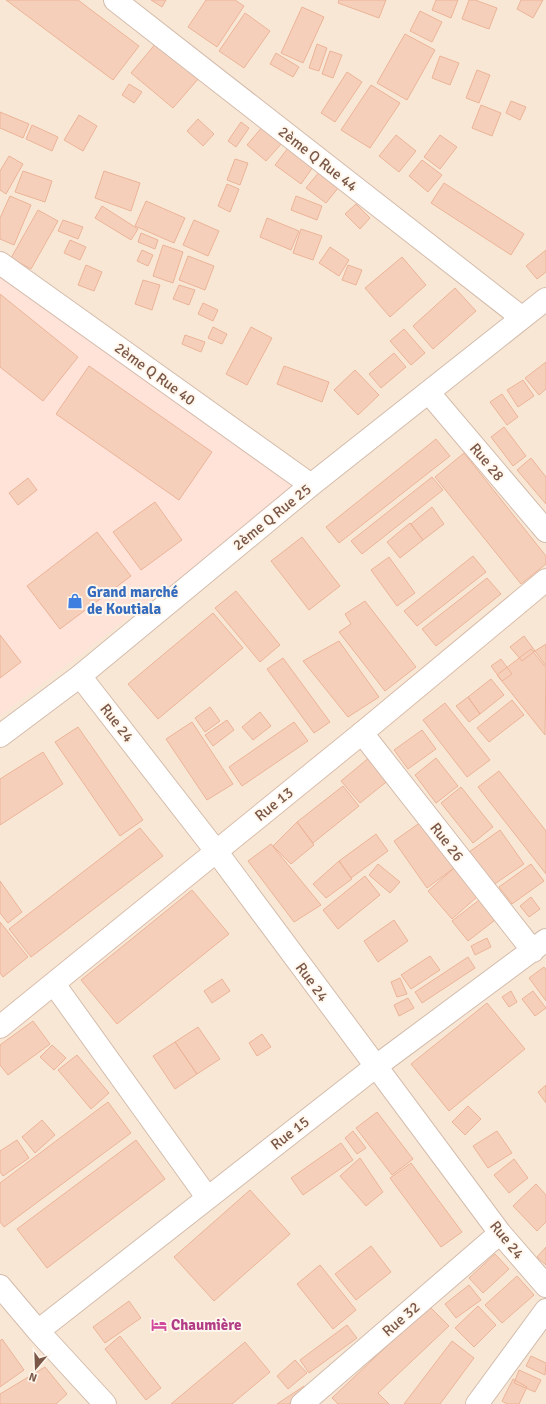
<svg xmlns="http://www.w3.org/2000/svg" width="546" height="1404" font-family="Signika,sans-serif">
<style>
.residential{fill:#f9e7d5}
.commercial{fill:#ffe2d8}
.building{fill:#f6cfba;stroke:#ebb498}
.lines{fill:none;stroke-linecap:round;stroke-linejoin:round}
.street-casing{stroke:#d4bcac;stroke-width:24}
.secondary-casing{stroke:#dabdab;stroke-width:24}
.street{stroke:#fff;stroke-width:22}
.secondary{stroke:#fff;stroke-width:22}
.labels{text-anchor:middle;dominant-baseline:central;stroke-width:4;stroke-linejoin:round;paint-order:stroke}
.street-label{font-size:15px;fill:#7a5747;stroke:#fff7ed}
.shop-label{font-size:15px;font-weight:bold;fill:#366cbe;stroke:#fff7ed;text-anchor:start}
.hotel-label{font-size:15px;font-weight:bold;fill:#b23c85;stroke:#fff7ed;text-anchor:start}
</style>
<rect width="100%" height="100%" fill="#fef3e5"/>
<path class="residential" d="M0,0h546v1404h-546z"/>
<path class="commercial" d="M0,271l300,215 -300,230z"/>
<path class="building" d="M6,0h72l61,46 -26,34z
M151,0h15l-4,7z
M206,0h29l9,6 -27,41 -29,-20z
M339,0h47l-7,18 -41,-15z
M436,0h22l-7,18 -19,-8z
M469,0h6l22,8 -8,21 -27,-10z
M521,0h22l-10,18 -16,-9z
M302,7l22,10 -21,46 -22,-10z
M420,11l22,11 -10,20 -22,-11z
M245,13l25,18 -26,37 -25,-17z
M405,34l30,16 -28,50 -30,-17z
M157,42l42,36 -26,30 -42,-35z
M317,44l10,4 -8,23 -10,-3z
M330,51l12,4 -9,23 -11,-4z
M276,53l23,14 -6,10 -23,-13z
M440,56l19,7 -9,22 -18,-7z
M477,70l13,5 -11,28 -13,-5z
M347,72l15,10 -27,40 -14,-9z
M129,84l13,8 -8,11 -12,-8z
M371,85l29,18 -30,45 -29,-18z
M511,101l15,6 -6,13 -14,-7z
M481,105l20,8 -9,23 -20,-8z
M0,112l29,12 -6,14 -23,-10z
M79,115l18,11 -14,25 -19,-11z
M198,119l16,15 -11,12 -16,-15z
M241,122l8,6 -13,19 -8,-6z
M32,125l26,12 -6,14 -26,-12z
M263,126l20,16 -17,19 -19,-16z
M396,135l20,16 -17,21 -20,-16z
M440,135l17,12 -17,22 -16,-12z
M288,148l25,19 -12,17 -26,-19z
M9,156l14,8 -17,30 -6,-4v-19z
M235,159l13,4 -8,22 -13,-5z
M422,160l20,15 -14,17 -19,-16z
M23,171l29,10 -7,21 -30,-10z
M104,171l36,12 -9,28 -36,-13z
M320,171l19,16 -13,16 -20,-15z
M444,183l80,51 -13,21 -80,-52z
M227,184l12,5 -9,23 -12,-6z
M10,196l21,9 -17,40 -14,-6v-21z
M296,196l26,10 -5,14 -26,-10z
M146,201l39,17 -11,25 -39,-17z
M356,204l14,14 -10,11 -15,-15z
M102,206l36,23 -7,11 -36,-22z
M38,210l20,11 -27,48 -20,-11z
M267,218l32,13 -8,19 -31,-13z
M63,220l20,7 -5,12 -20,-8z
M194,220l25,11 -11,25 -25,-11z
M301,229l21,7 -9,24 -20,-7z
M141,233l17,7 -3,9 -17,-7z
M70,240l16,7 -6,13 -16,-7z
M163,245l20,7 -10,31 -20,-7z
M330,247l19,13 -10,16 -20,-13z
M142,250l11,5 -5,11 -11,-5z
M546,250v22l-9,7 -11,-13z
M188,256l26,10 -9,24 -26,-10z
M402,257l24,28 -36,32 -25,-29z
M86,265l16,7 -8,19 -16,-6z
M348,265l14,5 -6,15 -14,-5z
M143,280l17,5 -8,25 -17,-6z
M179,285l16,5 -6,15 -16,-6z
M455,288l21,23 -43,38 -20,-23z
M0,294l78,63 -35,44 -43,-34z
M203,303l15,7 -5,11 -15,-7z
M213,327l14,7 -5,10 -14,-6z
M251,327l21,11 -25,47 -21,-11z
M404,329l21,24 -14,12 -21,-24z
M185,335l20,7 -4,10 -19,-8z
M394,353l12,14 -25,21 -12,-14z
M546,362v27l-7,6 -14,-17z
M89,366l123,86 -33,48 -123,-86z
M284,366l45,16 -7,20 -45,-18z
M355,370l24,25 -21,20 -24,-25z
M523,380l11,16 -16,11 -11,-17z
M502,394l16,23 -11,8 -17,-23z
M504,427l22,29 -13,10 -22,-29z
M436,439l14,17 -111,87 -13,-16z
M464,453l82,103v8l-25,20 -86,-107z
M531,458l15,19v27l-29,-34z
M432,477l11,13 -81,64 -11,-13z
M28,478l9,12 -19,15 -9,-12z
M155,502l27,38 -41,30 -28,-38z
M432,507l12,17 -21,16 -12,-16z
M410,523l13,17 -23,18 -13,-16z
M97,532l34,44 -71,53 -33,-43z
M302,537l38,49 -31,24 -38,-49z
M473,556l13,16 -69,54 -13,-15z
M389,557l26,36 -18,13 -26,-36z
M487,578l14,16 -65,52 -14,-17z
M236,591l44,54 -20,17 -45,-54z
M365,601l51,66 -31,24 -46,-59 12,-8 -6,-10z
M213,613l30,35 -85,71 -30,-35z
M0,635l21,27 -21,16z
M524,636l11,15 -13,10 -12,-14z
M339,641l40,56 -31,20 -45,-56z
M546,644v22l-11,-15z
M531,649l15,19 -1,67 -48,-60z
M283,658l47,64 -16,11 -47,-64z
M501,659l11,15 -10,7 -11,-15z
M491,679l13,16 -24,19 -12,-17z
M468,697l12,17 -11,8 -13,-16z
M512,700l12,15 -35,27 -12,-14z
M445,703l45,57 -23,17 -44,-57z
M210,707l10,14 -15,11 -10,-14z
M260,712l11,14 -18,14 -11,-13z
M227,720l7,10 -21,16 -8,-11z
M192,722l41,62 -26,16 -41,-61z
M294,722l14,19 -66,45 -13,-19z
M78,727l65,93 -23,16 -65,-94z
M422,730l14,19 -28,20 -14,-19z
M43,752l20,32 -63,41v-46z
M371,756l19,23 -30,24 -19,-22z
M436,758l22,28 -22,17 -21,-28z
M499,771l47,60v43l-68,-87z
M343,786l16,20 -46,37 -16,-21z
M461,787l32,40 -20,16 -32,-40z
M297,822l17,23 -23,19 -18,-18z
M421,822l33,46 -27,20 -33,-47z
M140,828l23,28 -132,101 -22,-28z
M500,830l24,34 -31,21 -24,-33z
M376,834l12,17 -37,27 -12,-17z
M271,844l50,61 -27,17 -46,-61z
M339,861l13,18 -26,19 -13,-14z
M378,864l22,18 -10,11 -21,-18z
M531,864l13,17 -32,23 -13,-17z
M454,868l24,28 -26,23 -24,-28z
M365,876l15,19 -42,34 -15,-19z
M0,881l22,31 -14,11 -8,-10z
M192,890l37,44 -112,90 -36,-44z
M483,897l16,20 -31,24 -16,-20z
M531,897l9,12 -11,8 -9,-11z
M394,920l14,21 -30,21 -14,-21z
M0,922l28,35 -25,20 -3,-4z
M487,938l4,9 -16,8 -4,-9z
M430,956l10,14 -29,19 -10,-14z
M468,957l7,11 -53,35 -7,-11z
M544,967l2,3v31l-17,-23z
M400,978l7,16 -10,3 -6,-15z
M222,979l8,12 -18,12 -8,-12z
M511,991l6,11 -8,5 -7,-10z
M533,991l13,17 -11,8 -13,-17z
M408,998l6,10 -15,8 -5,-11z
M487,1003l38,46 -76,62 -38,-47z
M33,1021l17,23 -42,31 -8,-10v-20z
M198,1027l22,32 -23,15 -22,-32z
M262,1034l9,13 -14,9 -8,-13z
M175,1042l22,32 -22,15 -22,-33z
M52,1045l14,13 -12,12 -14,-13z
M77,1055l32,38 -18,16 -33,-39z
M546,1085v18l-8,-11z
M108,1102l23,31 -127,94 -4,-5v-39z
M468,1106l13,13 -16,16 -13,-13z
M377,1112l36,47 -21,16 -36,-47z
M42,1120l13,15 -20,18 -13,-16z
M353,1131l13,17 -9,6 -12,-16z
M497,1131l15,22 -24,15 -15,-22z
M17,1140l12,18 -26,18 -3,-4v-21z
M136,1140l29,39 -118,89 -30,-39z
M341,1143l12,17 -50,35 -12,-17z
M360,1158l23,34 -17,14 -26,-30z
M514,1159l14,19 -19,15 -15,-18z
M411,1163l51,69 -21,15 -51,-69z
M536,1184l10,11v27l-9,9 -24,-25z
M250,1190l40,44 -76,67 -40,-44z
M371,1246l20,26 -35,28 -21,-26z
M546,1247v18l-9,-8z
M495,1254l14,15 -26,24 -14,-15z
M320,1265l36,45 -23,19 -36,-45z
M517,1276l17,19 -32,28 -17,-18z
M469,1285l12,15 -25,18 -11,-14z
M129,1301l12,17 -36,25 -12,-16z
M429,1306l20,20 -71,67 11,11h-51l-6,-6z
M478,1306l18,19 -22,22 -19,-19z
M347,1325l10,13 -48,35 -9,-13z
M120,1336l41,52 -15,12 -41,-51z
M2,1339l22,31 -24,17v-46z
M452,1341l22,17 -34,46h-36z
M245,1342l25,30 -38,32h-61z
M531,1356l15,7 -1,12 -19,-9z
M295,1360l12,13 -19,16 -11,-13z
M45,1367l22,27 -11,10h-56v-10z
M519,1370l22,10 -6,12 -21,-9z
M513,1379l14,8 -8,17h-12l-5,-3z
M304,1386l4,5 -19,13h-12z"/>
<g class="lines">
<defs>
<path id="street" d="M115,0l406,317
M0,263l311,222
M429,393l117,138
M80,676l136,175 284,382 46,53
M362,733l171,218
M0,736l80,-60 231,-191 235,-186
M54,984l153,213
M0,1286l38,45 67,73
M38,1331l337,-264 171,-127
M302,1404l198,-171
M477,1404l69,-94"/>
<path id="secondary" d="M0,1027l362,-294 184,-153"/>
</defs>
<use href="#street" class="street-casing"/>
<use href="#secondary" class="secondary-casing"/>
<use href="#street" class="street"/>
<use href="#secondary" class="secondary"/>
</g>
<defs>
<symbol id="shop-bare" viewBox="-9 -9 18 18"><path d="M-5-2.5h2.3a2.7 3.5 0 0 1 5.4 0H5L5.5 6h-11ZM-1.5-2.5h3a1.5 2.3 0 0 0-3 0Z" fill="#3f7fe0" stroke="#fff7ed" stroke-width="2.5" paint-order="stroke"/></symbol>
<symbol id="hotel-bare" viewBox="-9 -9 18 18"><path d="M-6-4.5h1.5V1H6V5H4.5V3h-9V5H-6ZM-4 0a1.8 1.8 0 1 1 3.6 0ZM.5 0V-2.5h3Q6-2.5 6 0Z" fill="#d1479c" stroke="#fff7ed" stroke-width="2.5" paint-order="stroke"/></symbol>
</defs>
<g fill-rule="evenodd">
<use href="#shop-bare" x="64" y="590" width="22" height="22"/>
<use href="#hotel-bare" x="148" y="1314" width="22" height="22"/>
</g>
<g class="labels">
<g class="street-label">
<text transform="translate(318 159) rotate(38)">2ème Q Rue 44</text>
<text transform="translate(155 374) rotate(36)">2ème Q Rue 40</text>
<text transform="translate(487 462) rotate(50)">Rue 28</text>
<text transform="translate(272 517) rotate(-39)">2ème Q Rue 25</text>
<text transform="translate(117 723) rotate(52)">Rue 24</text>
<text transform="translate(274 804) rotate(-39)">Rue 13</text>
<text transform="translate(447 842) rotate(52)">Rue 26</text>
<text transform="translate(312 982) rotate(54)">Rue 24</text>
<text transform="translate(290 1133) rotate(-38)">Rue 15</text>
<text transform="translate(507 1240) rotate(51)">Rue 24</text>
<text transform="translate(401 1319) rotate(-41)">Rue 32</text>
</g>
<g class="shop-label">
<text x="87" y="592">Grand marché<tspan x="87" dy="17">de Koutiala</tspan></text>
</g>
<g class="hotel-label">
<text x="171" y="1325">Chaumière</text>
</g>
</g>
<g transform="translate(36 1368) rotate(199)" stroke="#fff7ed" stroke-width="3" paint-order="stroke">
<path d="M0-3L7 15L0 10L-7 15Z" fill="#7a5747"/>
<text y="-6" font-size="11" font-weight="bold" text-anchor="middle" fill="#7a5747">N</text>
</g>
</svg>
